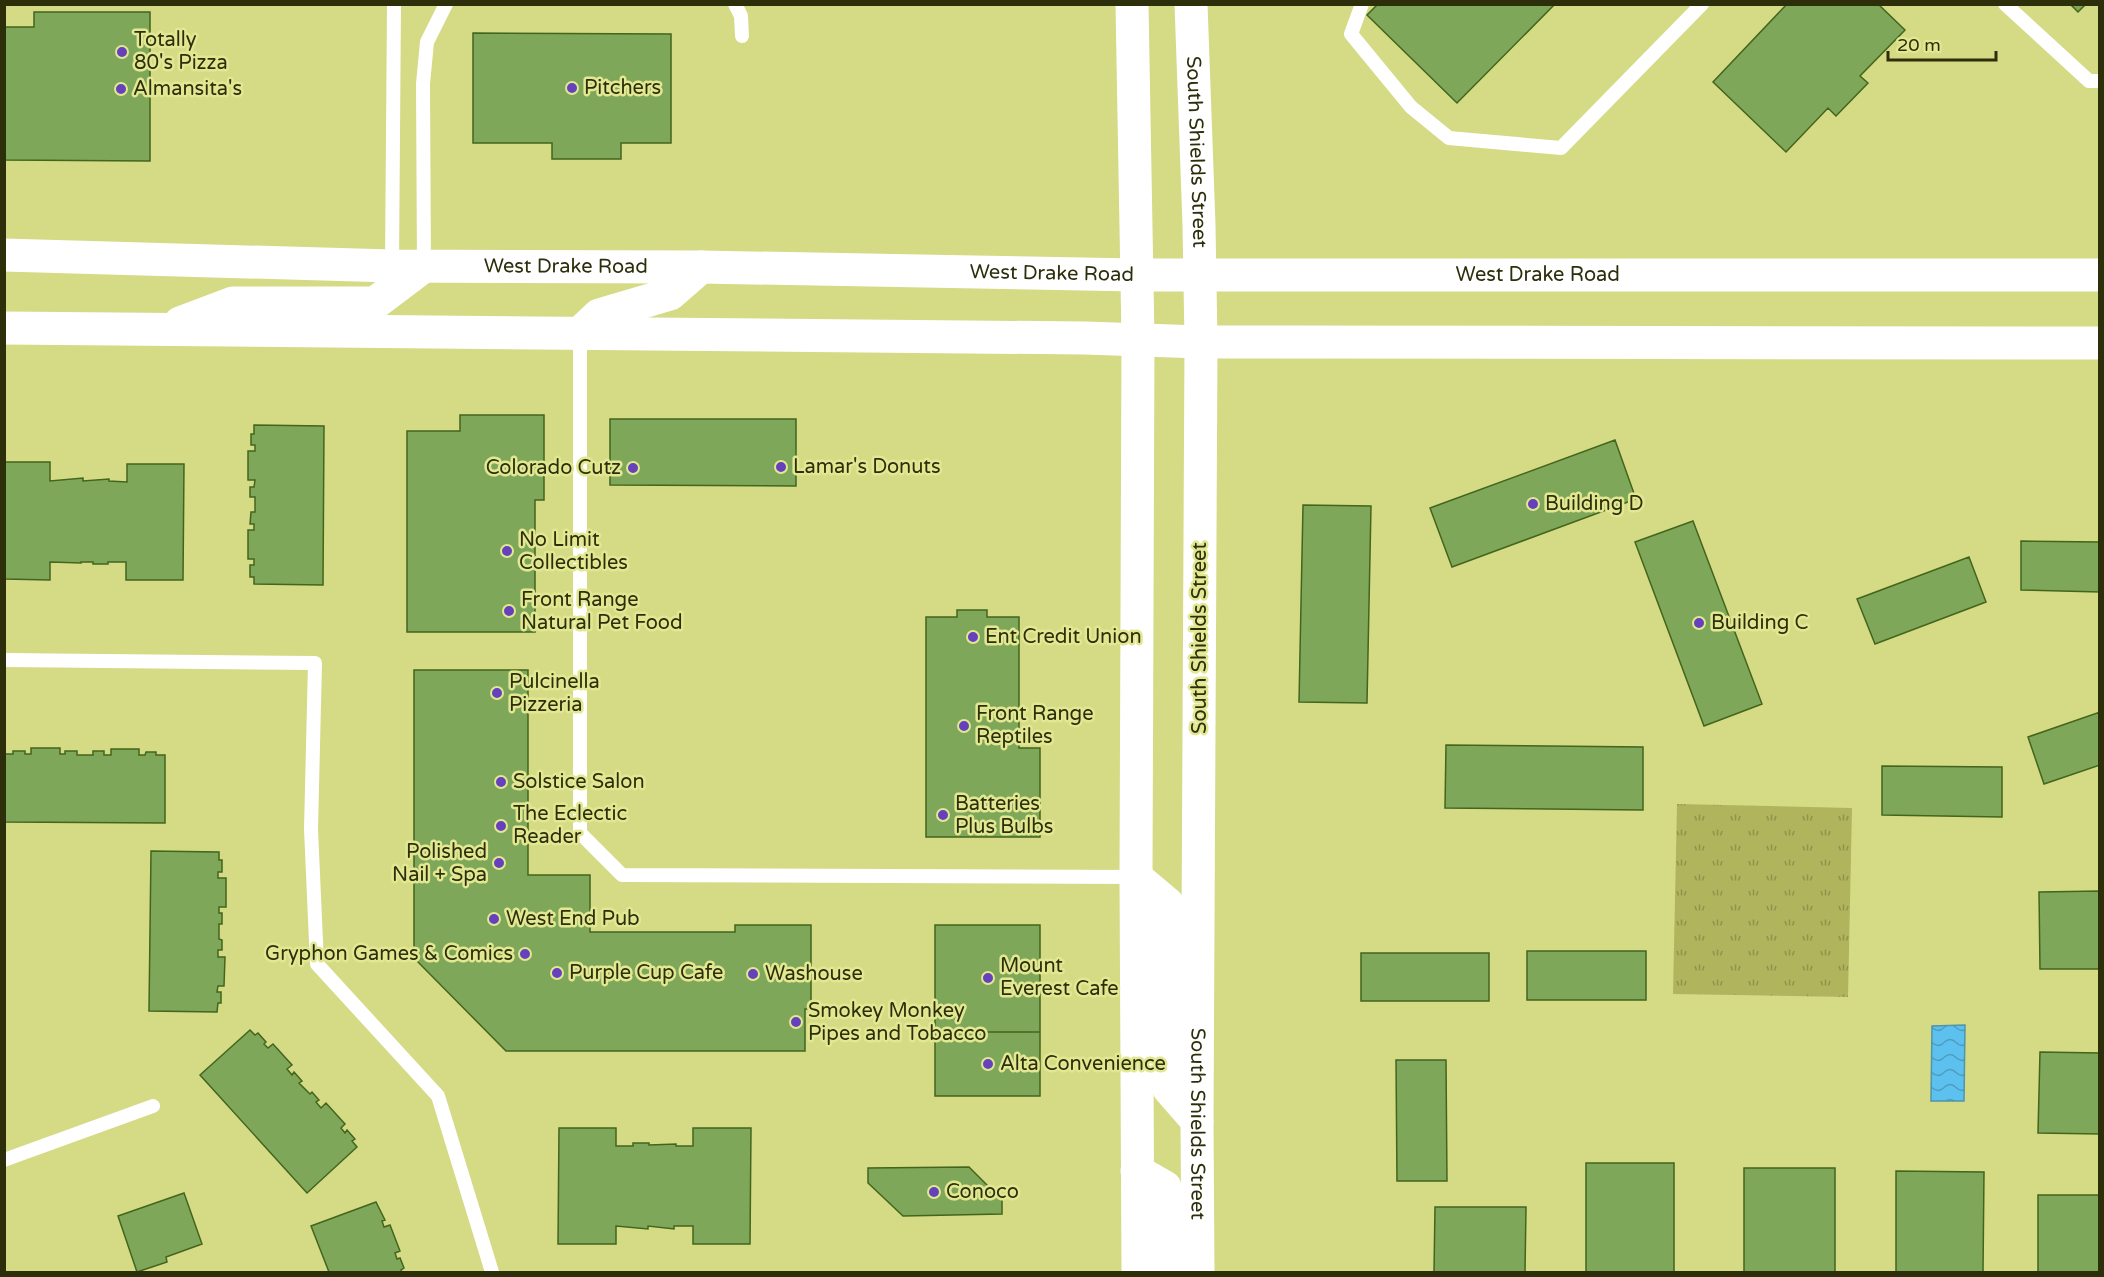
<svg xmlns="http://www.w3.org/2000/svg" width="2104" height="1277" font-family="'Varela Round',sans-serif">
<style>
.grass{fill:url(#grass-tufts)}
.water{fill:url(#water-waves);stroke:#4f95ab;stroke-width:1.5}
.building{fill:#7fa759;stroke:#43651c;stroke-width:1.5}
.lines{fill:none;stroke-linecap:round;stroke-linejoin:round}
.lane{stroke:#fff;stroke-width:14}
.primary{stroke:#fff;stroke-width:33}
.poi-dot{fill:#6542bb;stroke:#e2e792;stroke-width:2}
.labels{text-anchor:middle;dominant-baseline:central;stroke-width:5;stroke-linejoin:round;paint-order:stroke}
.poi-label{font-size:20px;fill:#2d2f0b;stroke:#e2e792;text-anchor:start}
.street-label{font-size:20px;fill:#2d2f0b;stroke:#e2e792}
</style>
<defs>
<pattern id="grass-tufts" width="24" height="20" patternUnits="userSpaceOnUse" patternTransform="scale(1.5)"><rect width="24" height="20" fill="#b0b45c"/><path d="M3 7l-1-3M5 7V3M7 7l1-3M15 17l-1-3M17 17v-4M19 17l1-3" fill="none" stroke="#90934a"/></pattern>
<pattern id="water-waves" width="16" height="10" patternUnits="userSpaceOnUse" patternTransform="scale(1.5)"><rect width="16" height="10" fill="#5dc1f0"/><path d="M0 5q4-4 8 0t8 0" fill="none" stroke="#4d9dc1"/></pattern>
</defs>
<rect width="100%" height="100%" fill="#d5da85"/>
<path class="grass" d="M1677,804l175,4 -4,189 -175,-3z"/>
<path class="water" d="M1965,1025l-1,76h-33l1,-75z"/>
<path class="building" d="M1378,4h177l-98,99 -90,-88z
M1787,4h91l27,26 -45,46 8,7 -32,33 -8,-8 -42,44 -73,-70z
M2070,4h16l-8,8z
M34,12h116v149l-146,-1v-133h30z
M473,33l198,1v109h-50v16h-69v-16h-79z
M460,415h84v85h-9v132h-128v-201h53z
M610,419h186v67l-186,-1z
M254,425l70,1 -1,159 -69,-1v-7h-4v-12h4v-6h-6v-29h6v-6h-4l1,-12h4v-15h-5v-10h4l1,-7h-7v-29h7v-6h-4v-11h3z
M1615,440l21,59 -184,68 -22,-59z
M4,462h46v19l33,-3v3l26,-2v2l18,1v-18h57l-1,116h-57v-18h-18v2h-15v-2h-12v1l-31,-1v18l-46,-1z
M1303,505l68,1 -4,197 -68,-1z
M1693,521l69,183 -58,22 -69,-184z
M2021,541l79,1v50l-79,-2z
M1969,557l17,45 -111,42 -18,-45z
M957,610h30v7h32v131h21v89h-114v-220h31z
M414,670h114v205h62v57h145v-7h76v84h-6v42h-299l-92,-93z
M2100,712v53l-56,19 -16,-47z
M1446,745l197,2v63l-198,-2z
M31,748h29v6h5v-3h12v4h16v-4h11v4h7v-6h28v6h6l1,-3h10v3h9v68l-160,-1v-68h8v-3h12v3h6z
M1882,766l120,1v50l-120,-2z
M151,851l68,1v8h3v12h-4v6h8v29h-7v6h3v11h-3v15l3,1v10h-4v7h7l-1,29h-6l-1,6h4v11h-3l-1,9 -68,-1z
M2100,891v78h-60l-1,-77z
M935,925h105v107h-105z
M1527,951h119v49h-119z
M1361,953h128v48h-128z
M250,1030l5,5 3,-2 8,9 -2,2 4,4 5,-4 19,21 -5,4 5,6 2,-3 8,9 -3,2 11,11 2,-2 7,8 -3,2 5,6 5,-5 19,21 -4,4 4,5 2,-3 8,9 -3,2 5,6 -50,46 -107,-118z
M935,1032h105v64h-105z
M2040,1052l60,1v81l-62,-1z
M1396,1060h50l1,121h-50z
M559,1128h57v18h17v-3h16v2l27,-1v2h17v-18h58l-1,116h-57v-18h-19v3l-26,-3v3l-32,-3v18h-58z
M1586,1163h88v109h-88z
M969,1167l33,33v14l-99,2 -35,-33v-15z
M1744,1168h91v104h-91z
M1896,1171l88,1 -1,100h-87z
M184,1193l18,51 -36,13 1,5 -30,10 -19,-56z
M2038,1195h62v77h-62z
M376,1202l9,18 -3,1 2,6 6,-2 10,26 -5,2 2,6 3,-1 4,10 -3,2 1,2h-73l-18,-46z
M1435,1207h91l-1,65h-91z"/>
<g class="lines">
<path class="lane" d="M735,4l6,12 1,20
M1362,4l-11,30 60,73 38,31 112,10 141,-144
M2005,4l84,77h11
M392,266l2,-262
M424,266l-1,-182 4,-42 19,-38
M580,333v500l42,42 514,2
M4,660l311,3 -4,166 6,135 121,132 54,176
M4,1160l149,-54"/>
<g class="primary">
<path d="M1132,4l6,335 -2,538 2,395"/>
<path id="s1" d="M1191,4l8,221 2,117 -4,779 1,151"/>
<path id="s2" d="M4,255l388,11 309,1 436,8h963"/>
<path d="M180,323l53,-20h142l49,-37"/>
<path d="M4,328l1081,10 116,4 899,1"/>
<path d="M580,333l19,-18 71,-21 31,-27"/>
<path d="M1136,877l32,27 1,185 28,32"/>
<path d="M1137,1171l28,16 5,85"/>
</g>
</g>
<g class="poi-dot">
<circle cx="122" cy="52" r="6"/>
<circle cx="572" cy="88" r="6"/>
<circle cx="121" cy="89" r="6"/>
<circle cx="781" cy="467" r="6"/>
<circle cx="633" cy="468" r="6"/>
<circle cx="1533" cy="504" r="6"/>
<circle cx="507" cy="551" r="6"/>
<circle cx="509" cy="611" r="6"/>
<circle cx="1699" cy="623" r="6"/>
<circle cx="973" cy="637" r="6"/>
<circle cx="497" cy="693" r="6"/>
<circle cx="964" cy="726" r="6"/>
<circle cx="501" cy="782" r="6"/>
<circle cx="943" cy="815" r="6"/>
<circle cx="501" cy="826" r="6"/>
<circle cx="499" cy="863" r="6"/>
<circle cx="494" cy="919" r="6"/>
<circle cx="525" cy="954" r="6"/>
<circle cx="557" cy="973" r="6"/>
<circle cx="753" cy="974" r="6"/>
<circle cx="988" cy="978" r="6"/>
<circle cx="796" cy="1022" r="6"/>
<circle cx="988" cy="1064" r="6"/>
<circle cx="934" cy="1192" r="6"/>
</g>
<g class="labels">
<g class="poi-label">
<text x="134" y="40">Totally<tspan x="134" dy="23">80's Pizza</tspan></text>
<text x="584" y="88">Pitchers</text>
<text x="133" y="89">Almansita's</text>
<text x="793" y="467">Lamar's Donuts</text>
<text x="621" y="468" text-anchor="end">Colorado Cutz</text>
<text x="1545" y="504">Building D</text>
<text x="519" y="540">No Limit<tspan x="519" dy="23">Collectibles</tspan></text>
<text x="521" y="600">Front Range<tspan x="521" dy="23">Natural Pet Food</tspan></text>
<text x="1711" y="623">Building C</text>
<text x="985" y="637">Ent Credit Union</text>
<text x="509" y="682">Pulcinella<tspan x="509" dy="23">Pizzeria</tspan></text>
<text x="976" y="714">Front Range<tspan x="976" dy="23">Reptiles</tspan></text>
<text x="513" y="782">Solstice Salon</text>
<text x="955" y="804">Batteries<tspan x="955" dy="23">Plus Bulbs</tspan></text>
<text x="513" y="814">The Eclectic<tspan x="513" dy="23">Reader</tspan></text>
<text x="487" y="852" text-anchor="end">Polished<tspan x="487" dy="23">Nail + Spa</tspan></text>
<text x="506" y="919">West End Pub</text>
<text x="513" y="954" text-anchor="end">Gryphon Games &amp; Comics</text>
<text x="1000" y="966">Mount<tspan x="1000" dy="23">Everest Cafe</tspan></text>
<text x="569" y="973">Purple Cup Cafe</text>
<text x="765" y="974">Washouse</text>
<text x="808" y="1011">Smokey Monkey<tspan x="808" dy="23">Pipes and Tobacco</tspan></text>
<text x="1000" y="1064">Alta Convenience</text>
<text x="946" y="1192">Conoco</text>
</g>
<g class="street-label">
<text stroke="none"><textPath href="#s1" startOffset="148">South Shields Street</textPath></text>
<text stroke="none"><textPath href="#s2" startOffset="562">West Drake Road</textPath></text>
<text stroke="none"><textPath href="#s2" startOffset="1048">West Drake Road</textPath></text>
<text stroke="none"><textPath href="#s2" startOffset="1534">West Drake Road</textPath></text>
<text transform="translate(1200 638) rotate(-90)">South Shields Street</text>
<text stroke="none"><textPath href="#s1" startOffset="1120">South Shields Street</textPath></text>
</g>
</g>
<rect width="2104" height="1277" fill="none" stroke="#2d2f0b" stroke-width="12"/>
<path d="M1888 51v9h108v-9" fill="none" stroke="#2d2f0b" stroke-width="3"/>
<text x="1897" y="51" font-size="18" fill="#2d2f0b" stroke="#e2e792" stroke-width="4.5" paint-order="stroke">20 m</text>
</svg>
